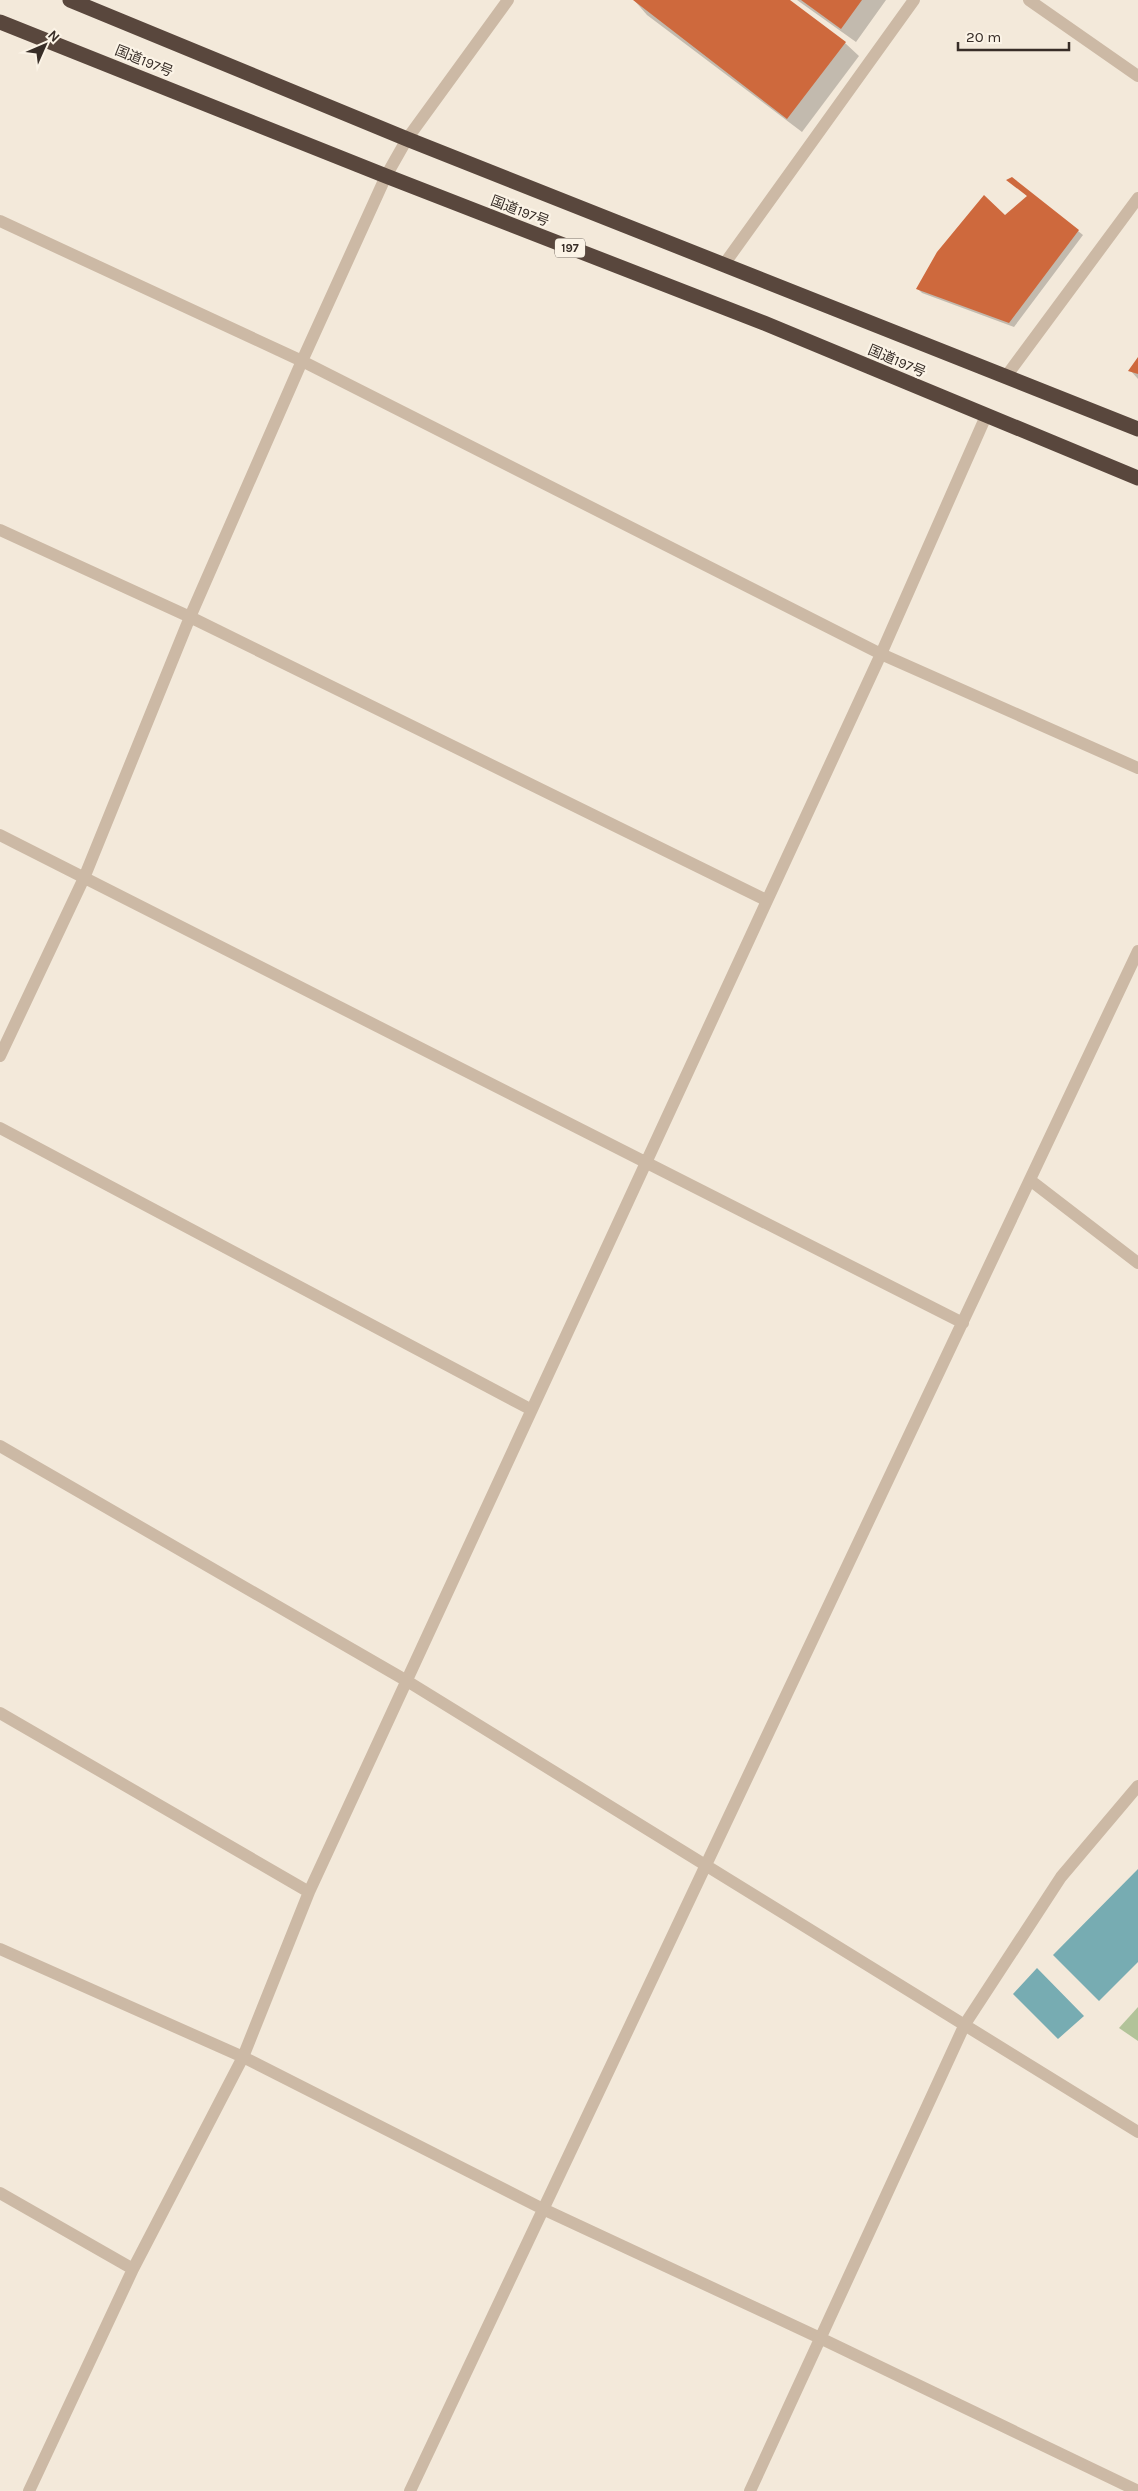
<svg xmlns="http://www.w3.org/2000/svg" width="1138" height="2491" font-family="Karla,'Noto Sans JP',sans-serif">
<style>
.green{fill:#b2c399}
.water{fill:#77acb2}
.shadow{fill:#0003}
.building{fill:#ce693d}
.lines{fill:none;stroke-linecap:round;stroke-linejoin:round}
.minor{stroke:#ccb9a5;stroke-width:12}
.highway{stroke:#59473d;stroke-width:15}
.labels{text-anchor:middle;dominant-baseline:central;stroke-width:4.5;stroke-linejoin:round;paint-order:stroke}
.shield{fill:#fbf3e6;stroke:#726860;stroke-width:1}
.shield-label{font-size:12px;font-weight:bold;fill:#372d27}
.street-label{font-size:14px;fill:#372d27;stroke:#fbf3e6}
</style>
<rect width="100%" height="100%" fill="#f3e9da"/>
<path class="green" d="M1138,2007v34l-19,-13z"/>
<path class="water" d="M1138,1869v93l-39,39 -46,-46z
M1037,1968l47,48 -26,23 -45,-45z"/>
<path class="shadow" d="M634,0h154l57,43 14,13 -57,76 -155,-117z
M797,0h89l-30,42z
M1012,178l71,57 -69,92 -92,-34 -4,-4 110,-92z
M1138,359v20l-8,-9z"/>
<path class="building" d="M633,0h157l56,42 -59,77z
M801,0h61l-21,29z
M1012,177l67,53 -70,93 -93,-34 21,-37 47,-57 21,20 22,-19 -21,-16z
M1138,357v17l-10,-3z"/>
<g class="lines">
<path class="minor" d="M1029,0l109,76
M0,221l302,140 579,293 257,114
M725,263l189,-263
M1007,375l131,-177
M0,530l190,87 576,283
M0,835l963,488
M0,1056l84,-178 106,-261 112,-256 84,-185 21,-37 101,-139
M0,1128l530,281
M1030,1180l108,83
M0,1446l407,235 731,451
M0,1713l309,179
M0,1949l243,108 300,152 277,129 318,153
M0,2193l133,76
M29,2491l104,-222 110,-212 66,-165 572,-1238 105,-238
M410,2491l728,-1540
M750,2491l215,-467 96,-147 77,-91"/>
<path class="highway" d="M70,0l337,139 731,290
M0,22l386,154 378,147 374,155"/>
</g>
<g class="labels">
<rect class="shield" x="555" y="238.5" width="30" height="19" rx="4"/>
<g class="shield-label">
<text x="570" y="248">197</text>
</g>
<g class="street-label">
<text transform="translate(144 61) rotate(22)">国道197号</text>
<text transform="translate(520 211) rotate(21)">国道197号</text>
<text transform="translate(897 361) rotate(23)">国道197号</text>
</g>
</g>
<g transform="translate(45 45) rotate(45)" stroke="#fbf3e6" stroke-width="4" paint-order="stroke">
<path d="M0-4L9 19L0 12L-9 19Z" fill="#372d27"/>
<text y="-8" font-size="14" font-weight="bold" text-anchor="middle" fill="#372d27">N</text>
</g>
<path d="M958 42v8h111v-8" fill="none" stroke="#372d27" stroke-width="2.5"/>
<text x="966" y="42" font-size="15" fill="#372d27" stroke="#fbf3e6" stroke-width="4" paint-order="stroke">20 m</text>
</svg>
